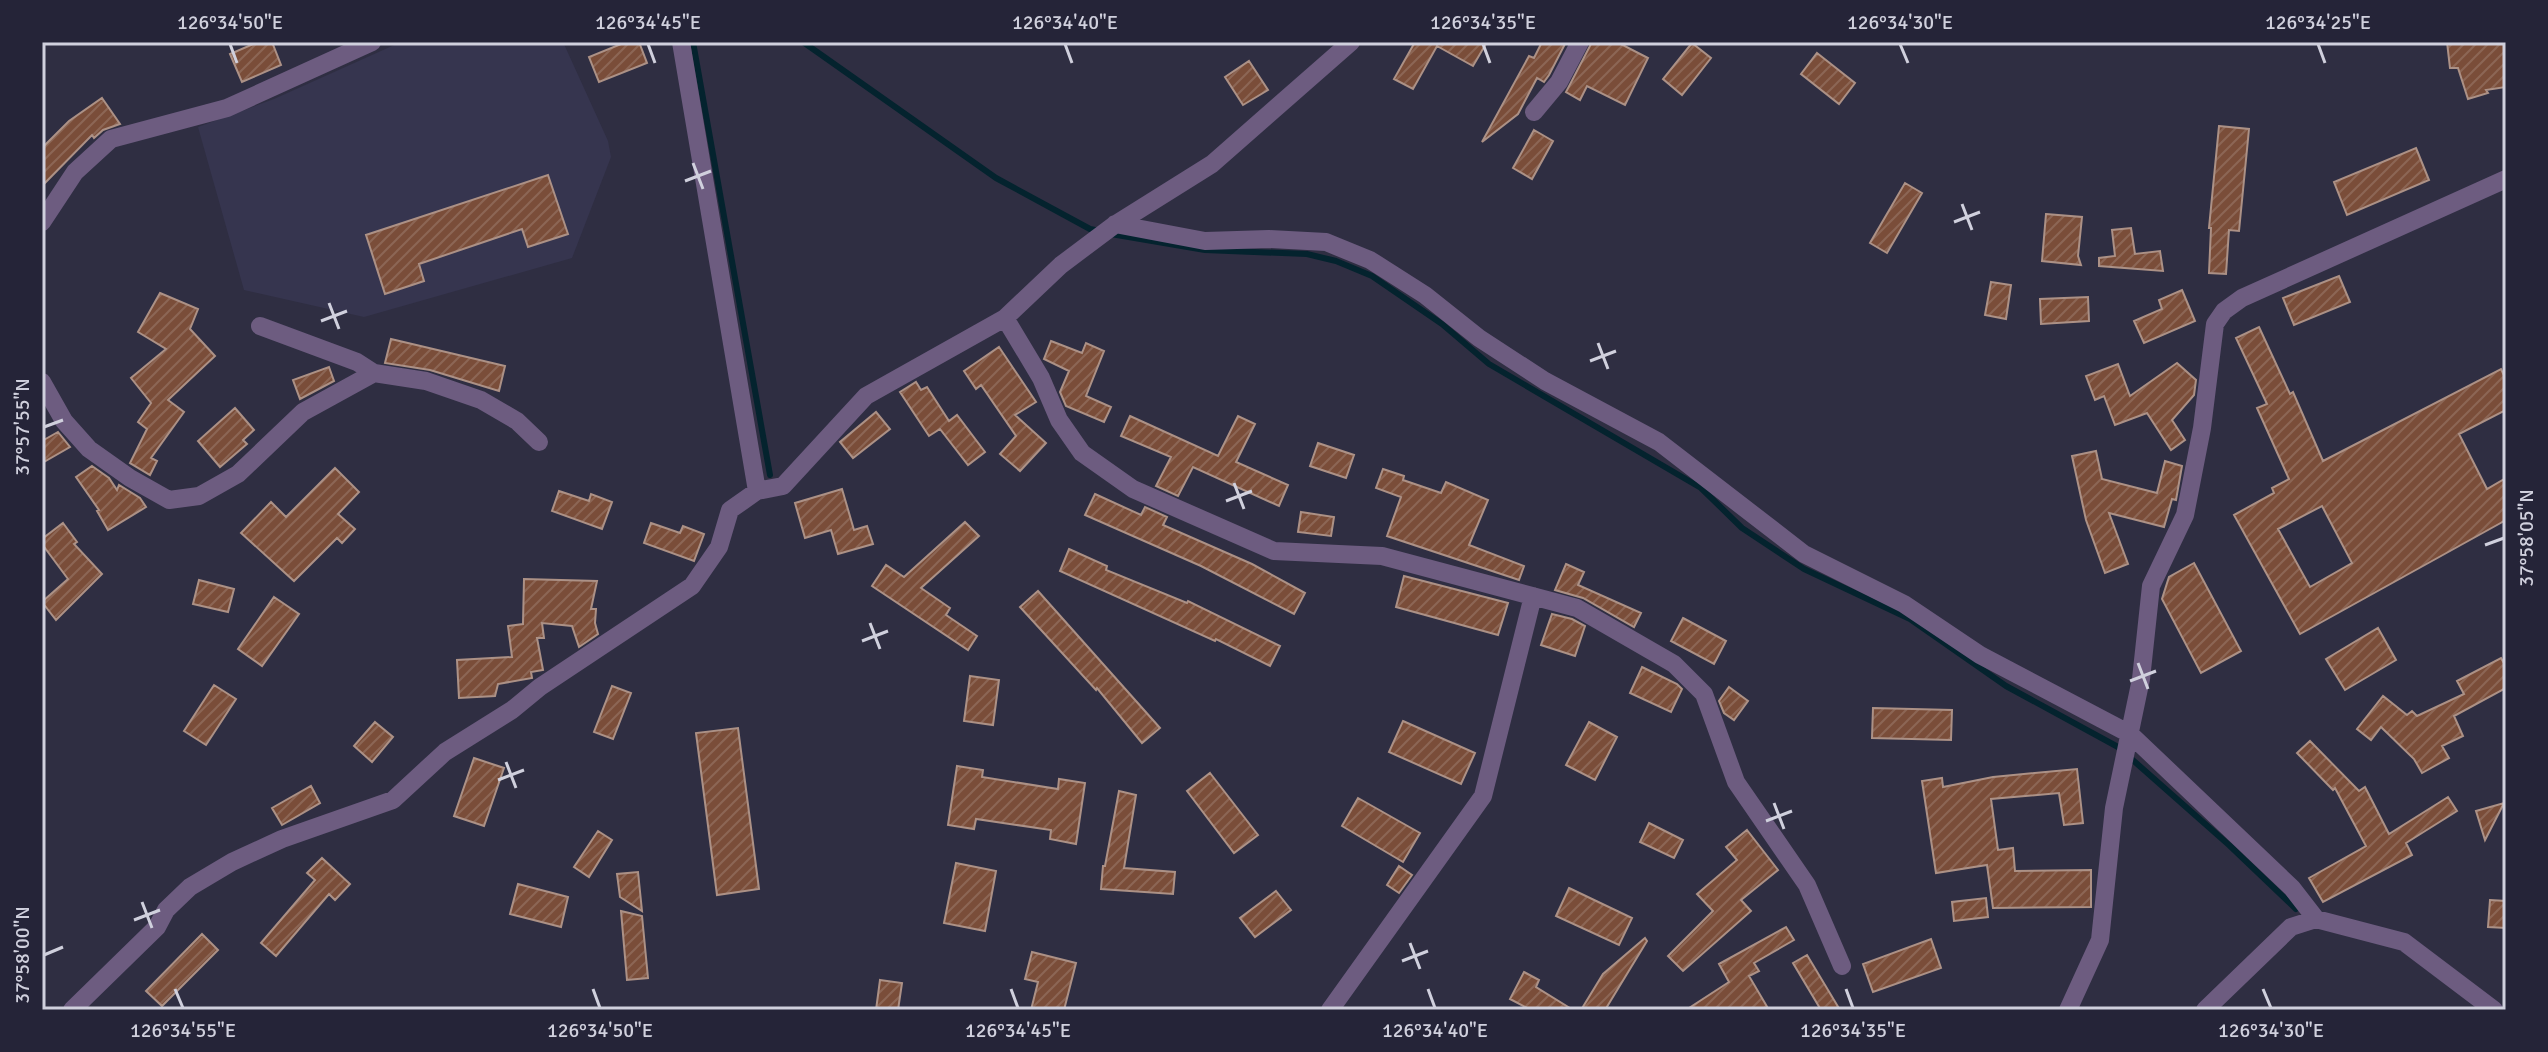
<svg xmlns="http://www.w3.org/2000/svg" width="2548" height="1052" font-family="Signika,sans-serif">
<style>
.built{fill:#36354f}
.lines{fill:none;stroke-linecap:round;stroke-linejoin:round}
.stream{stroke:#04232e;stroke-width:6}
.building{fill:url(#building-hatch);stroke:#ac9186;stroke-width:2;fill-rule:evenodd}
.minor{stroke:#6d5c80;stroke-width:18}
.ticks{fill:none;stroke:#d0d0dd;stroke-width:3}
.neatline{fill:none;stroke:#d0d0dd;stroke-width:3}
.ticks-label{font-size:20px;text-anchor:middle;fill:#d0d0dd}
</style>
<defs>
<pattern id="building-hatch" width="6" height="6" patternUnits="userSpaceOnUse" patternTransform="scale(2)"><rect width="6" height="6" fill="#7a4d39"/><path d="M-1 1l2-2M0 6l6-6M5 7l2-2" fill="none" stroke="#8c6655"/></pattern>
</defs>
<rect width="100%" height="100%" fill="#2f2e42"/>
<path class="built" d="M401,42h162l45,99 3,16 -39,101 -208,59 -120,-27 -46,-163 76,-28z"/>
<g class="lines">
<path class="stream" d="M693,42l77,433
M803,42l193,136 94,51 10,2
M1111,234l94,16 102,4 29,7 36,15 70,48 47,40 212,124 41,40 62,41 106,50 96,67 112,61 111,98 67,64"/>
</g>
<path class="building" d="M258,42h14l9,23 -39,17 -12,-28z
M626,42h13l8,21 -48,19 -10,-25z
M1415,42h72l-14,24 -36,-20 -24,43 -19,-10z
M1542,42h24l-17,33 -5,7 -7,-4 -19,36 -36,28 47,-86 5,2z
M1592,42h25l31,16 -23,47 -38,-19 -7,14 -14,-8z
M2447,42h59v45l-20,3 2,3 -20,6 -10,-31h-8z
M1692,43l19,15 -29,37 -19,-16z
M1817,53l38,30 -16,21 -38,-30z
M1249,61l19,29 -25,15 -18,-28z
M102,98l18,26 -17,6 -9,8 -2,-3 -50,51v-38l27,-27z
M2219,126l30,3 -10,102 -10,-1 -3,44 -17,-1 2,-45h-2z
M1534,130l19,11 -21,38 -19,-11z
M2416,148l13,32 -82,35 -13,-33z
M548,175l20,59 -40,13 -6,-18 -103,35 5,17 -39,13 -19,-59z
M1905,183l17,10 -35,60 -17,-10z
M2046,214l36,3 -4,39 3,9 -39,-4z
M2131,228l4,26 25,-3 3,20 -64,-5v-8l16,-2 -3,-26z
M2339,276l11,26 -56,23 -11,-27z
M1991,282l20,3 -5,34 -21,-4z
M2182,290l13,31 -51,22 -10,-22 28,-12 -3,-9z
M160,293l38,16 -8,20 25,27 -47,44 16,12 -33,46 6,3 -7,14 -20,-12 17,-34 -9,-7 13,-19 -20,-25 35,-29 -28,-17z
M2088,297l1,24 -48,3 -1,-25z
M2259,327l31,67 3,-2 30,69 178,-92 5,11v30l-47,24 28,55 19,-11v42l-206,114 -66,-119 40,-22 -2,-5 17,-9 -32,-71 10,-4 -31,-66zM2322,506l30,57 -42,24 -32,-58z
M391,339l114,27 -6,25 -69,-21 -45,-7z
M1051,341l31,12 4,-10 18,8 -18,45 25,11 -7,15 -38,-16 -6,-14 9,-21 -25,-12z
M999,347l37,55 -21,13 31,28 -26,28 -20,-17 16,-18 -35,-51 -5,4 -12,-18z
M2177,363l19,17 -2,15 -22,25 13,20 -14,10 -24,-37 -32,12 -11,-29 -9,4 -9,-24 32,-12 12,32z
M329,367l5,14 -34,18 -7,-19z
M916,382l5,8 6,-3 22,34 8,-6 28,37 -17,13 -28,-36 -11,7 -29,-44z
M235,408l19,22 -11,10 4,4 -27,23 -22,-26z
M876,412l14,17 -37,29 -13,-16z
M1130,416l88,40 20,-40 17,8 -19,38 52,23 -9,21 -86,-39 -15,29 -22,-10 15,-29 -50,-21z
M58,432l12,15 -28,16v-22z
M1318,443l36,12 -8,23 -36,-12z
M2096,451l6,28 55,14 8,-32 17,5 -6,34 -4,-1 -8,28 -55,-14 19,51 -23,9 -19,-53 -14,-64z
M92,466l17,12 8,12 2,-5 21,13 6,9 -38,23 -11,-19 2,-1 -23,-33z
M335,468l24,24 -21,22 17,15 -13,14 -5,-5 -43,43 -53,-48 30,-31 15,15z
M1383,469l21,7 -1,4 38,13 5,-11 42,18 -19,45 55,21 -5,14 -132,-44 14,-39 -25,-9z
M842,489l12,41 13,-4 6,18 -35,10 -7,-24 -26,8 -10,-35z
M559,491l30,10 2,-7 21,8 -10,27 -50,-18z
M1095,494l46,21 4,-8 22,10 -4,8 89,39 53,29 -11,21 -93,-48 -116,-51z
M1301,512l33,5 -3,19 -33,-4z
M965,522l14,14 -58,52 29,20 -4,7 31,21 -9,14 -96,-64 14,-21 18,12z
M63,523l14,19 -3,2 28,30 -46,46 -14,-18 26,-23 -26,-35v-5z
M651,523l29,10 3,-7 21,8 -10,27 -50,-18z
M1069,549l38,17 -1,4 81,33 1,-2 92,45 -10,20 -54,-27 -1,2 -155,-70z
M2194,563l47,88 -40,22 -39,-74 7,-22z
M1566,564l18,8 -6,13 63,28 -7,14 -51,-29 -28,-8z
M1404,576l104,27 -10,32 -102,-28z
M524,579l73,2 -6,28h5l-1,14 3,11 -19,13 -7,-21 -30,-3 2,15h-7l6,32 -12,2 1,6 -34,6 -3,12 -36,2 -2,-38 55,-3 -4,-31 15,-2z
M199,580l35,9 -6,23 -35,-8z
M1038,591l122,137 -18,15 -45,-55 -1,2 -76,-83z
M274,597l25,17 -37,52 -24,-17z
M1552,614l20,5 13,7 -10,30 -34,-11z
M1683,618l43,23 -12,23 -43,-23z
M2378,628l18,32 -51,30 -19,-31z
M2501,658l5,9v21l-52,28 9,20 -21,10 7,12 -27,15 -8,-14 -33,-32 -10,13 -14,-11 26,-33 24,19 5,-4 5,5 47,-22 -7,-13z
M1642,667l35,17 5,5 -11,23 -41,-19z
M970,676l29,4 -6,45 -29,-4z
M214,685l22,14 -30,46 -22,-14z
M612,686l19,7 -18,46 -19,-7z
M1729,687l19,14 -14,19 -10,-7 -5,-12z
M1873,708l79,2 -1,30 -79,-2z
M1403,721l72,32 -14,31 -72,-32z
M375,722l18,15 -21,25 -18,-16z
M1589,722l28,15 -22,43 -29,-15z
M738,728l21,161 -42,6 -21,-162z
M2310,741l49,50 6,-4 24,47 59,-37 9,14 -51,32 6,12 -89,47 -14,-24 57,-32 -31,-58 -2,2 -36,-37z
M474,758l30,10 -20,58 -30,-10z
M957,766l26,4 -1,7 76,12 1,-10 26,4 -9,61 -26,-5 1,-9 -75,-11 -2,10 -26,-4z
M2077,769l6,54 -19,2 -5,-32 -68,6 7,51 15,-2 2,23 76,-1v37l-98,1 -6,-43 -51,8 -14,-92 20,-3 1,9 50,-10z
M1210,773l48,62 -24,18 -47,-62z
M311,786l9,17 -38,22 -10,-17z
M1119,791l17,4 -12,73 51,4 -2,22 -72,-5 2,-23h2z
M1358,798l62,35 -17,29 -61,-36z
M2504,803l-19,37 -9,-29z
M1649,823l34,17 -9,18 -34,-16z
M1747,830l31,40 -37,30 10,11 -68,60 -15,-15 45,-45 -16,-17 40,-34 -11,-13z
M598,831l14,9 -23,37 -15,-10z
M322,858l28,26 -15,16 -6,-6 -53,62 -15,-13 54,-63 -8,-7z
M956,863l40,8 -11,60 -41,-8z
M1399,866l13,9 -13,18 -12,-8z
M638,872l4,39 -22,-14 -3,-23z
M518,884l50,13 -7,30 -51,-13z
M1569,888l63,30 -13,27 -63,-29z
M1276,891l15,19 -36,27 -15,-19z
M1986,898l2,19 -34,4 -2,-19z
M2490,900l16,1v27l-18,-1z
M621,911l21,5 6,62 -21,2z
M1786,927l8,13 -40,23 5,8 -10,5 20,34h-83l43,-28 -10,-18z
M202,934l16,16 -56,56 -16,-15z
M1645,938l2,3 -42,69h-24l22,-36z
M1931,939l10,29 -68,24 -10,-28z
M1032,952l44,11 -12,47h-33l7,-28 -13,-3z
M1807,955l33,55h-19l-28,-47z
M1524,972l15,8 -3,7 37,23h-42l-21,-11z
M880,980l22,3 -4,27h-22z"/>
<g class="lines">
<path class="minor" d="M681,42l76,449
M1534,112l25,-30 21,-40
M42,222l33,-50 36,-33 116,-31 145,-66
M1115,224l90,17 64,-2 57,3 44,18 55,35 54,43 66,43 114,61 145,112 100,50 76,51 150,79 162,154 24,31
M1005,318l36,60 18,42 23,33 51,36 141,62 108,5 195,52 97,56 30,30 32,88 71,103 35,81
M260,326l97,36 17,11 52,8 55,19 36,21 22,21
M42,382l22,39 25,28 41,29 39,22 30,-4 39,-22 65,-62 71,-39
M72,1010l85,-83 9,-17 24,-23 42,-25 50,-23 111,-39 52,-48 67,-42 28,-23 152,-101 27,-39 11,-37 27,-19 26,-5 83,-90 139,-78 56,-53 52,-39 99,-62 139,-122
M1330,1010l153,-214 50,-200
M2068,1010l32,-70 14,-132 27,-129 10,-93 34,-71 17,-87 13,-104 9,-13 18,-13 264,-119
M2205,1010l86,-83 25,-8 88,23 90,68"/>
</g>
<path class="ticks" d="M230,44l7,19M648,44l7,19M1065,44l7,19M1483,44l7,19M1900,44l8,19M2318,44l7,19M693,163l10,26M685,181l26,-10M1962,204l10,26M1954,222l26,-10M329,303l10,26M321,321l26,-10M1598,343l10,26M1590,361l26,-10M44,427l19,-7M1234,483l10,26M1226,501l26,-10M2485,545l19,-7M870,623l10,26M862,641l26,-10M2138,663l10,26M2130,681l26,-10M506,762l10,26M498,780l26,-10M1774,803l10,26M1766,821l26,-10M142,902l10,26M134,920l26,-10M1410,943l10,26M44,955l19,-8M1402,961l26,-10M175,989l8,19M593,989l7,19M1011,989l7,19M1428,989l7,19M1846,989l7,19M2263,989l8,19"/>
<rect width="2548" height="1052" fill="none" stroke="#252438" stroke-width="88"/>
<rect x="44" y="44" width="2460" height="964" class="neatline"/>
<g class="ticks-label">
<text x="230" y="29">126°34'50"E</text>
<text x="648" y="29">126°34'45"E</text>
<text x="1065" y="29">126°34'40"E</text>
<text x="1483" y="29">126°34'35"E</text>
<text x="1900" y="29">126°34'30"E</text>
<text x="2318" y="29">126°34'25"E</text>
<text transform="translate(22 427) rotate(-90)" y="7">37°57'55"N</text>
<text transform="translate(2526 538) rotate(-90)" y="7">37°58'05"N</text>
<text transform="translate(22 955) rotate(-90)" y="7">37°58'00"N</text>
<text x="183" y="1037">126°34'55"E</text>
<text x="600" y="1037">126°34'50"E</text>
<text x="1018" y="1037">126°34'45"E</text>
<text x="1435" y="1037">126°34'40"E</text>
<text x="1853" y="1037">126°34'35"E</text>
<text x="2271" y="1037">126°34'30"E</text>
</g>
</svg>
